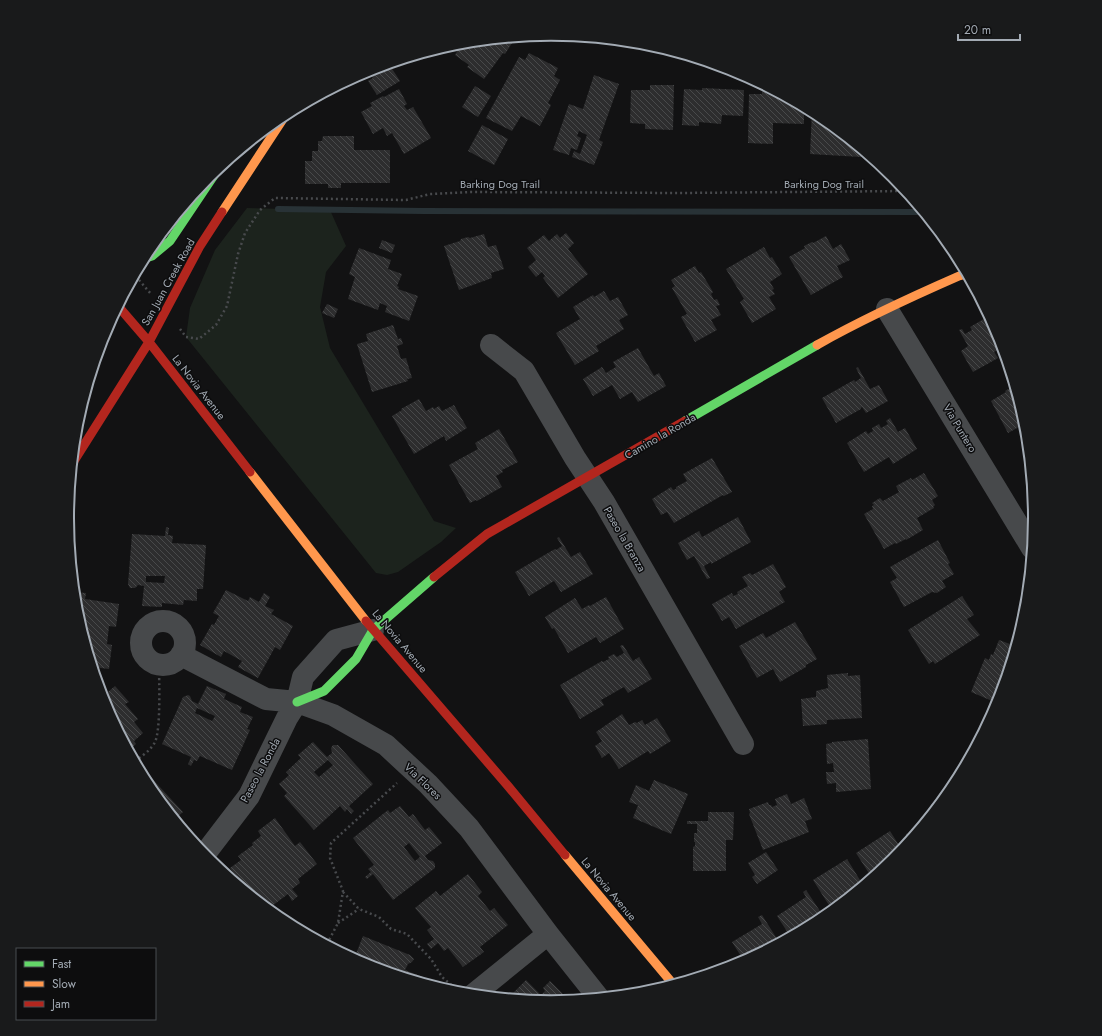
<svg xmlns="http://www.w3.org/2000/svg" width="1102" height="1036" font-family="Jost,sans-serif">
<style>
.park{fill:#1c231d}
.lines{fill:none;stroke-linecap:round;stroke-linejoin:round}
.stream{stroke:#283236;stroke-width:6}
.building{fill:url(#building-back-hatch);fill-rule:evenodd}
.path{stroke:#484a4d;stroke-width:2.5;stroke-dasharray:2 3;stroke-linecap:butt}
.street{stroke:#47494b;stroke-width:22}
.fast{stroke:#63d668;stroke-width:9}
.slow{stroke:#ff974d;stroke-width:9}
.jam{stroke:#b3261e;stroke-width:9}
.labels{text-anchor:middle;dominant-baseline:central;stroke-width:3;stroke-linejoin:round;paint-order:stroke}
.street-label{font-size:11px;fill:#a3abb4;stroke:#0d0d0e}
.rim{fill:none;stroke:#a3abb4;stroke-width:2}
</style>
<defs>
<pattern id="building-back-hatch" width="6" height="6" patternUnits="userSpaceOnUse"><rect width="6" height="6" fill="#2d2d2e"/><path d="M-1 5l2 2M0 0l6 6M5-1l2 2" fill="none" stroke="#48494a"/></pattern>
</defs>
<rect width="100%" height="100%" fill="#121213"/>
<path class="park" d="M247,208l83,2 16,36 -20,26 -6,35 10,41 104,173 22,7 -15,14 -43,30 -11,3 -11,-2 -190,-236 4,-29 25,-58z"/>
<g class="lines">
<path class="stream" d="M278,209l145,2 500,1"/>
</g>
<path class="building" d="M506,38l6,5 -7,11 -2,-1 -19,26 -17,-12 2,-2 -14,-10 7,-12z
M529,53l29,15 -4,8 6,4 -12,23 3,2 -11,21 -19,-10 -9,15 -26,-13 33,-61 6,3z
M389,64l11,17 -23,14 -9,-14 5,-3 -5,-7 4,-2z
M594,75l25,9 -20,56 4,2 -9,23 -22,-8 2,-6 6,3 7,-19 -8,-4 -2,5 4,2 -4,12 -6,-2 -2,7 -16,-5 16,-46 14,5z
M650,85h24l-1,45 -28,-1v-5l-15,-1 1,-33h19z
M475,86l16,10 -13,21 -16,-10z
M702,88l42,2 -1,26 -21,-1 -1,9 -22,-2v4l-17,-1 2,-36 18,1z
M399,89l8,15 -3,2 3,4 6,-3 18,31 -27,16 -12,-21 -5,3 -4,-8 -10,6 -12,-22 11,-6 -2,-3 13,-7 1,1z
M762,90l11,1 31,16v17l-31,-1v21l-25,-1 1,-49h13z
M812,111l8,5 41,33v8l-51,-3z
M482,125l26,14 -14,26 -26,-14z
M323,136h31v14h36v33h-49v5h-13v-4h-23v-23h7v-10h6v-10h4z
M869,156l11,9 -11,-1z
M566,233l8,10 -6,6 20,25 -30,24 -15,-20 2,-2 -3,-4 -6,5 -8,-10 8,-7 -9,-12 17,-13 5,6 8,-7 3,4z
M484,234l4,13 8,-2 8,24 -13,4 1,5 -33,12 -15,-44 16,-5 1,-2 7,-2 2,1z
M826,236l7,13 8,-5 9,16 -13,6 6,11 -32,18 -22,-38 16,-9 -1,-2 8,-4 1,1z
M382,240l13,5 -3,8 -13,-5z
M764,247l6,11 2,-1 10,17 -12,8 4,7 -2,1 3,4 -6,3 7,12 -24,14 -12,-21 4,-3 -18,-30z
M359,248l32,12 -3,9 14,5 -5,12 2,1 -1,2 20,7 -9,25 -24,-9 2,-6 -7,-3 -2,7 -30,-11 7,-22 -6,-3z
M695,266l4,7 2,-1 12,20 -2,2 3,6 3,-1 3,6 -4,1 5,9 -10,5 6,10 -22,12 -14,-25 6,-3 -15,-26 3,-2 -4,-6z
M604,291l6,10 8,-4 10,18 -9,5 5,9 -28,17 3,5 -24,14 -19,-32 24,-14 -7,-12 20,-12 1,2z
M327,304l11,5 -4,9 -12,-5z
M989,316l9,17 5,14 -9,5 4,6 -25,14 -12,-21 7,-5 -9,-16 3,-1 3,5 7,-4 -2,-3z
M393,325l5,14 3,-1 2,6 -6,2 4,13 5,-1 6,20 -5,1 1,2 -36,11 -15,-48 11,-3 -2,-7z
M638,348l16,28 5,-3 7,13 -28,16 -6,-10 -12,7 -8,-14 -19,11 -10,-17 19,-12 4,6 10,-6 -3,-5z
M858,367l12,22 9,-4 9,16 -22,12 -4,-6 -1,1v1l-25,14 -14,-25 32,-18 1,2 6,-4 -5,-10z
M1010,373l16,50 -18,10 -17,-32 15,-9 -1,-1 7,-4 -6,-11z
M419,399l7,12 7,-4 1,2 5,-3 3,5 12,-6 13,23 -21,13 -2,-5 -30,18 -22,-38 10,-6 -1,-1z
M890,418l8,14 7,-4 12,21 -24,15 -4,-7 -25,15 -17,-29 19,-12 2,3 5,-3 -1,-3 7,-4 2,4 7,-4 -2,-3z
M499,429l19,33 -16,8 1,2 -7,4 6,11 -25,14 -1,-1 -6,3 -21,-38 29,-16 -3,-6z
M712,458l20,34 -8,4 -1,-1 -49,28 -7,-11 -6,3 -9,-16 19,-12 2,3 3,-1v-2l11,-6 -4,-7z
M924,473l14,23 -6,4 3,5 -2,2 1,1 -17,10 6,12 -17,10v-1l-10,5 -1,-1 -11,6 -20,-35 9,-5 -1,-3 2,-1 -2,-2 8,-5 3,3 16,-9 -3,-6 15,-8 1,2z
M738,517l13,25 -40,22v-2l-7,4 6,12 -3,1 -13,-23 -7,4 -9,-17 21,-12 3,6z
M166,527l3,1 -1,7 5,1 -1,7 34,2 -3,44h-6v12l-13,-1 -1,5 -21,-2v4l-20,-1 2,-20 -6,-1 -3,3h-5l-2,-4 4,-50 33,2zM146,576h19l-1,7 -18,-1z
M559,537l12,20 9,-5 13,22 -32,18 -7,-11 -25,15 -14,-24 40,-23 1,1 6,-4 -5,-8z
M938,540l12,23 -2,1 6,10 -12,7 4,6 -9,6 -5,-1 -28,15 -14,-25 7,-4 -7,-11z
M773,564l13,23 -7,5 6,10 -49,27 -7,-12 -7,4 -10,-17 20,-11 1,3 5,-2 -1,-2 11,-6 -6,-9 8,-4 2,2z
M226,590l22,11 2,-4 9,5 5,-9 6,4 -5,9 9,4 -3,4 22,12 -13,24 -5,-3 -17,31 -20,-11 4,-6 -18,-10 -3,6 -21,-12 12,-21 2,1 5,-9 -6,-3z
M74,592l12,1 -1,6 34,5 -3,23 -7,-1 -2,18 5,1 -3,24 -16,-2 -17,-55z
M962,596l12,19 -7,4 13,16 -45,29 -2,-3 -4,3 -21,-34z
M606,597l18,32 -24,14 -4,-6 -28,16 -14,-25 -2,1 -7,-12 30,-19 7,11 7,-4 1,1z
M795,622l22,37 -11,6v2l-26,15 -7,-13 -16,9 -18,-32 24,-13 3,5z
M999,640l11,4 1,-3 5,2 -19,60 -26,-11 14,-34 4,2 2,-6 2,1z
M623,645l10,16 6,-4 13,22 -24,14 -4,-6 -23,13 3,5 -24,14 -20,-34 42,-24 1,1 6,-3 -1,-2 6,-3 3,3 7,-4 -4,-7z
M848,673v3l12,-1 2,43 -35,2v4l-24,2 -2,-27 15,-2v-6l12,-3 -1,-13z
M115,686l14,16 -4,2 13,15 -4,3 9,11 -9,8 2,3 -7,6 -25,-47 -2,-6z
M207,686l19,8 -2,5 18,8 -2,5 13,5 -6,12 3,1 -18,40 -32,-14 -3,5 -3,-1 -3,6 -3,-2 3,-7 -29,-13 21,-47 5,-2 2,1 2,5 6,3zM197,708l18,8 -3,5 -17,-8z
M622,714l7,11 6,-3 2,1 5,-3 3,5 12,-7 14,23 -21,13 -2,-3 -29,18 -10,-16 -7,5 -7,-12 7,-5 -6,-9z
M868,739l3,50 -35,3v-9l-9,1 -1,-12h8l-1,-9 -6,1 -1,-20 6,-1v-1z
M313,742l14,15 5,-4 -1,-5 2,-3h5l35,39 -24,22 5,5 -3,3 -4,-5 -2,3 -5,-6 -26,24 -30,-34 3,-3 -8,-9 10,-9 -3,-3 15,-14 -3,-3zM328,760l5,5 -14,12 -5,-5z
M146,772l37,40 -8,7 -27,-32 -6,-12z
M654,780l34,14 -17,40 -38,-16 5,-13 -9,-3 7,-17 13,6z
M787,794l4,10 13,-6 8,21 -7,2 4,11 -46,18 -14,-36 1,-1 -1,-4 19,-7 1,3h2l1,2 5,-2 -2,-6z
M400,806l9,11 4,-3 12,16 4,-3 13,16 -17,13 3,4 5,1 2,3v4l-42,32 -20,-26 -6,5 -2,-2 6,-5 -3,-3 6,-4 -21,-27 35,-28 2,3zM409,843l11,14 -5,4 -11,-14z
M708,812h26l-1,28h-7v31h-33v-24l2,-1v-4h-1v-9h3v-9h-10v-3h21z
M275,818l20,28 5,-4 17,22 -19,15 2,4 -8,6 6,7 -6,5 -4,-7 -20,15 -32,-27 -2,-1 3,-3 -7,-10 11,-8 -3,-4 15,-11 -1,-2 9,-7 -3,-5z
M923,824l-13,16 -4,-6z
M890,831l12,19 -9,10 -21,18 -16,-25z
M766,852l12,18 -21,14 -5,-7 3,-2 -7,-12z
M847,859l16,26 -31,25 -19,-30z
M468,874l14,18 -4,4 12,15 4,-3 14,17 -28,22 4,5 -21,15 -15,-19 -4,3 -6,-8 -7,6 -4,-5 7,-5 -7,-9 4,-3 -16,-19 21,-17 4,5z
M806,890l18,27 -34,19 -13,-20 29,-19 -3,-5z
M762,915l17,27 -35,19 -12,-19 30,-18 -4,-7z
M363,936l47,19 4,4 -2,3 -4,2 -3,6 20,8 -2,5 -24,-8 2,-5 -5,-2 -2,6 -28,-9 -12,-6z
M526,980l15,15 4,-4 -2,-3 7,-7 19,19 -18,2h-4l-4,-4 -2,3 -26,-3 -4,-3z"/>
<g class="lines">
<path class="path" d="M139,280l12,14
M180,329l6,8 13,2 17,-14 11,-19 11,-52 7,-21 15,-23 15,-12 131,2 24,-6 41,-2 208,1 227,-2
M135,761c7,-5 16,-11 20,-19 6,-13 4,-61 4,-78
M343,892l16,17 20,8 12,12 16,5 24,25 11,18 13,11
M338,923l21,-14
M327,944l11,-21 5,-32 -13,-33 1,-15 66,-60"/>
<path class="street" d="M887,309l145,239
M491,345l33,26 51,87 29,44 139,242
M141 643a22 22 0 1 1 44 0a22 22 0 1 1-44 0Z
M181,655l85,44 31,3 36,13 53,30 42,39 41,44 79,106 50,63
M204,855l45,-59 38,-78 10,-16 6,-25 33,-37 37,-10
M474,994l74,-60"/>
<path class="fast" d="M143,259l9,-3 18,-15 51,-76
M685,421l132,-76
M297,702l27,-11 32,-32 17,-29 61,-53"/>
<path class="slow" d="M222,212l65,-99
M817,345c46,-26 94,-48 142,-69l8,-2
M250,472l116,149
M565,855l108,129"/>
<path class="jam" d="M118,306l31,36 101,130
M72,464l77,-122 51,-96 22,-34
M434,577l53,-43 198,-113
M366,621l142,165 57,69"/>
</g>
<g class="labels">
<g class="street-label">
<text x="500" y="184">Barking Dog Trail</text>
<text x="824" y="184">Barking Dog Trail</text>
<text transform="translate(168 282) rotate(-61)">San Juan Creek Road</text>
<text transform="translate(199 387) rotate(52)">La Novia Avenue</text>
<text transform="translate(960 428) rotate(59)">Via Puntero</text>
<text transform="translate(660 436) rotate(-30)">Camino la Ronda</text>
<text transform="translate(625 539) rotate(60)">Paseo la Branza</text>
<text transform="translate(400 641) rotate(50)">La Novia Avenue</text>
<text transform="translate(260 770) rotate(-62)">Paseo la Ronda</text>
<text transform="translate(423 781) rotate(44)">Via Flores</text>
<text transform="translate(609 889) rotate(50)">La Novia Avenue</text>
</g>
</g>
<path d="M0 0H1102V1036H0ZM74 518a477 477 0 1 1 954 0a477 477 0 1 1-954 0Z" fill="#191a1b" fill-rule="evenodd"/>
<path class="rim" d="M74 518a477 477 0 1 1 954 0a477 477 0 1 1-954 0Z"/>
<rect x="16" y="948" width="140" height="72" fill="#0d0d0e" stroke="#494c50"/>
<rect x="24" y="961" width="20" height="6" fill="#63d668" stroke="#494c50"/>
<text x="52" y="968" font-size="12" fill="#a3abb4">Fast</text>
<rect x="24" y="981" width="20" height="6" fill="#ff974d" stroke="#494c50"/>
<text x="52" y="988" font-size="12" fill="#a3abb4">Slow</text>
<rect x="24" y="1001" width="20" height="6" fill="#b3261e" stroke="#494c50"/>
<text x="52" y="1008" font-size="12" fill="#a3abb4">Jam</text>
<path d="M958 34v6h62v-6" fill="none" stroke="#a3abb4" stroke-width="2"/>
<text x="964" y="34" font-size="12" fill="#a3abb4" stroke="#0d0d0e" stroke-width="3" paint-order="stroke">20 m</text>
</svg>
